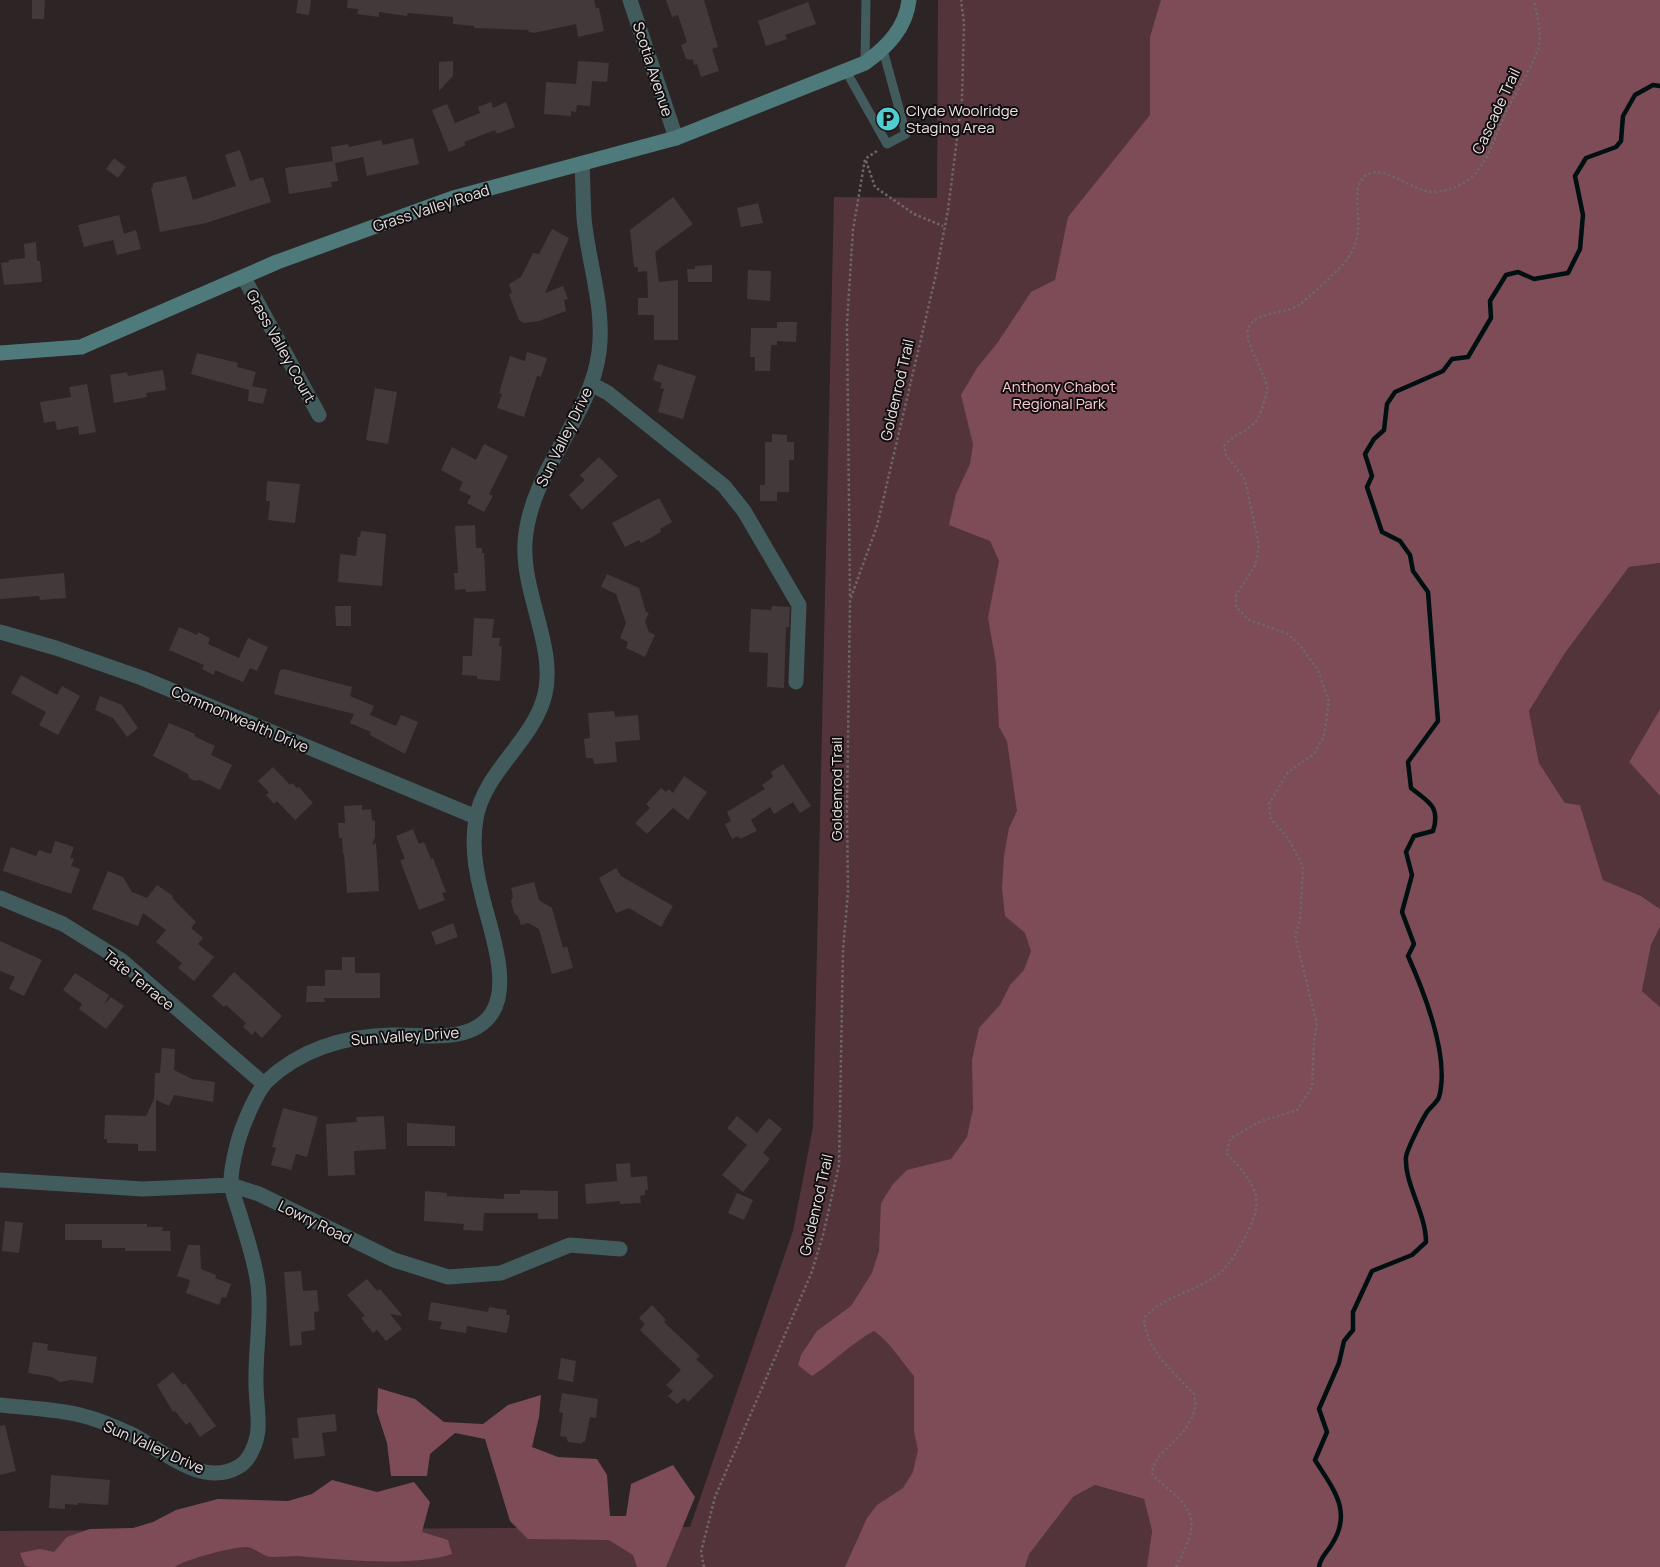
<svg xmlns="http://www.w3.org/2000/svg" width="1660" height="1567" font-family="Manrope,sans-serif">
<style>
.green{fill:#54343b}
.forest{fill:#7e4c57}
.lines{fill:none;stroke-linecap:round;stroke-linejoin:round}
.stream{stroke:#001010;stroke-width:4.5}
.building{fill:#43393b}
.path{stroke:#6e6668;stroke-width:2.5;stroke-dasharray:2.5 2.5;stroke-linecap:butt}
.lane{stroke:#425c5d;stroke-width:9}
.street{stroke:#425c5d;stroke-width:15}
.secondary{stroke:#4f7a7b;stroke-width:15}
.labels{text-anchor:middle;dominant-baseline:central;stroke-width:4;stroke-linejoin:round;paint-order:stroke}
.street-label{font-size:15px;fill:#e9e3e4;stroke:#120e0f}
.poi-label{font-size:15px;fill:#e9e3e4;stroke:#120e0f;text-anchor:start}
.park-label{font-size:15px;fill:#ffcbd5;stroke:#120e0f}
</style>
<rect width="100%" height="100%" fill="#2d2426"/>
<path class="green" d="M938,0h440l-340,1541 35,-44 22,-12 49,14 8,32 -4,33 -1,3h-122l2,-7 -6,7h-1021v-36l690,-4 103,-296 20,-104 21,-930 103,1z
M1660,563v146l-31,53 31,34v113l-19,-13 -38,-16 -23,-75 -15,-2 -26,-40 -10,-52 36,-58 64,-86z
M1660,927v80l-18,-16 9,-46z"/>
<path class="forest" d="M1161,0h499v563l-31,4 -64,86 -36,58 10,52 26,40 15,2 23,75 38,16 19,13v18l-9,18 -9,46 18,16v560h-513l5,-36 -8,-32 -49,-14 -22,12 -44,57 -4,13h-180l22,-49 10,-13 26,-17 10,-16 5,-22 -4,-19v-55c-13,-15 -23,-33 -40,-45 -23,12 -40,31 -62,45l-14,-11 3,-10 16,-24 34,-25 21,-33 7,-22 2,-48 12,-19 14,-14 44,-11 16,-22 6,-28 -1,-49 7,-32 21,-23 10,-20 14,-15 7,-19 -6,-18 -20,-17 -3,-28 2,-32 5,-28 8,-17 -10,-70 -8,-14 -3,-64 -8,-45 11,-57 -9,-20 -41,-16 7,-31 14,-30 3,-20 -12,-49 16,-27 21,-26 33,-50 24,-12 13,-63 82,-102v-78z
M1660,709v87l-31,-34z
M378,1388l37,11 29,23 39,2 25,-19 33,-10 -2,22 -7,30 26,10 39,2 10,16 3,41h16l5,-32 42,-19 22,32 -29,70h-29l-4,-12 -24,-15 -81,-1 -18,-18 -25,-82 -30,-6 -25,21 -3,22h-36l-4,-33 -10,-31z
M332,1480l45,12 37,-10 16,20 -8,30 26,8 4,14c-37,13 -111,6 -154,2 -8,0 -17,1 -26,1 -9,0 -16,-9 -25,-10 -11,-1 -65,13 -72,20h-144l-6,-1 -5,-13 20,-4 14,3 13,-15 23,-8 43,-1 20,-6 23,-12 42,-11 70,2 24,-7z"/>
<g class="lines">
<path class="stream" d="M1319,1567c2,-11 8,-14 13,-23 21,-33 1,-55 -17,-84l12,-28 -8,-23 20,-46 5,-22 9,-11v-18l19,-41 40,-16 14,-13c0,-29 -22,-59 -20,-85 1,-8 16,-37 21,-45 3,-5 10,-9 12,-15 11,-39 -15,-105 -31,-141l6,-12 -12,-32 10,-37 -6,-23 8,-16 19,-5c8,-25 -5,-29 -22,-43l-3,-26 30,-41 -10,-129 -15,-21 -3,-16 -10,-14 -18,-9 -15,-45 5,-11 -7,-22 9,-15 10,-9 3,-26 8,-12 48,-21 9,-12 16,-2 23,-39 -1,-17 16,-26 12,-3 16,7 34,-6 12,-24 3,-34 -8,-39 11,-18 30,-11 5,-6 2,-25 12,-21 18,-10 7,1"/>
</g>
<path class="building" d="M32,0h13l-1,19h-12z
M298,0h13l-2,15 -13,-2z
M348,0h246l2,8h3l5,23 -26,6 -2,-13 -42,9 -5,-1 -1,-2 -54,-2v-2l-21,-2v-7l-45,-4 -1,3 -28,-4v5l-22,-3 1,-5 -11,-1z
M666,0h38l14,47 -6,2 7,22 -18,6 -4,-13 -3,1 -1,-5 -7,-1 -5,-14 6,-3 -9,-27 -6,2z
M808,2l8,22 -31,11 2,4 -21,7 -8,-25z
M453,61v15l-14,15v-29z
M578,61l31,2 -2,19 -15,-1 -2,25 -13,-1 -1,7 -5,-1v5l-27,-2 2,-32 30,2z
M491,102l2,6 13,-6 9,25 -18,7 -2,-4 -31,12 2,3 -17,7 -17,-42 15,-6 8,19 25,-10 -2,-6z
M413,138l6,26 -52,12 -4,-19 -28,6 3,18 -7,1 1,5 -43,7 -4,-26 48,-7 -2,-14 17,-3 1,3 32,-7 2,5z
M240,150l10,31 13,-4 8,25 -65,21 -46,9 -9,-44 2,-1v-4l33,-7 7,24 43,-14 -11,-31z
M114,158l12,9 -8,11 -12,-9z
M673,197l20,27 -38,28 4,30 19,-2v60h-24v-25h-16v-17h10l-1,-27 -9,1v-5h-4l-4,-37z
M758,203l5,20 -22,4 -4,-19z
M119,215l5,19 12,-4 5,19 -24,6 -4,-15 -29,7 -6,-22z
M552,229l17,9 -24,55 18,-7 5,13 -4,1 2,11 -27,10 -15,2 -5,-3 -4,-10 -6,-16 3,-1 -3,-9 12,-7 12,-24 6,1z
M36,242l1,19h3l2,21 -38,3 -3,-22 8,-1v-2l16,-2 -1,-14z
M712,265v17h-24l-1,-13h8v-3z
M748,270l23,1 -1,30 -23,-2z
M777,322h20l-1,20 -19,-1v4h-6l-1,26h-15v-14h-5l1,-29h26z
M527,352l20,6 -6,19 -4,-1 -13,41 -27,-9 5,-14 -3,-1 11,-37 15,5z
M197,353l41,10 -1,4 19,5 -4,14 15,3 -4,15 -15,-3 1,-11 -58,-16z
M658,364l38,12 -13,43 -25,-7 6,-23 -4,-1 2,-5 -9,-3z
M163,370l3,20 -20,3 1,4 -33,6 -4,-28 17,-3 1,4z
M87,384l9,48 -17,3 -1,-9 -21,4 -2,-9 -11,2 -4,-21 31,-5 -2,-10z
M375,388l22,4 -9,52 -22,-4z
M772,434l15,1v7h7v18h-5v32h-12v9h-17v-16h5v-43h7z
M484,444l24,12 -19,38 4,2 -9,16 -17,-9 4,-7 -12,-6 4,-8 -22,-12 11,-23 24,13z
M599,457l19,19 -36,34 -13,-15 16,-15 -5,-5z
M267,481l33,3 -5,39 -27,-3 2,-19h-4z
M659,498l13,24 -12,7 1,3 -20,11 -2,-3 -14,7 -13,-24z
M475,525l1,23h6v5h2l2,38 -20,1 -1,-3 -10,1 -1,-17h4l-3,-47z
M361,531l25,3 -4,52 -44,-4 2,-28 16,2 2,-19h2z
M64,573l2,25 -26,2 -1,-4 -39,3v-20z
M607,574l32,14 7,24 3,1 -4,8 4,11 6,3 -10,22 -19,-9 2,-6 -8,-4 6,-15 -10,-29 -15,-7z
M335,606h16v20h-15z
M772,606l18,1 -1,20h-3l-2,61 -17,-1 1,-34 -19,-1 2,-43 20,1z
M474,618l20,1 -2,19h8l-1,8h3l-2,35 -23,-2v-3l-15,-1 1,-19h9z
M179,627l18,8 1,-3 12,6 -2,6 31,14 9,-20 20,9 -11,24 -7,-3 -7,14 -28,-12 -1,5 -12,-6 2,-4 -35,-15z
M284,669l68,18 -2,9 24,10 -4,9 26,11 5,-11 17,7 -13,32 -35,-19 1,-3 -21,-9 4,-9 -80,-20 6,-24z
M21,675l36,20 5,-9 18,10 -22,39 -19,-10 7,-13 -35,-19z
M100,696l22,9 16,23 -11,9 -14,-19 -18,-8z
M614,711l1,6 23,-2 2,25 -25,2 2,20 -23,2 -1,-6h-7l-2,-19 6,-1 -2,-25z
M169,723l26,11 -1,2 21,10 -4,9 21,10 -12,25 -20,-10 -5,1 -6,-3 -1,-4 -35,-18z
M783,764l28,42 -11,7 -7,-11 -19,12 -4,-7 -19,13 6,11 -17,8 -2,-3 -6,3 -7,-15 6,-3 -4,-9 38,-23 -3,-4 11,-8 -2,-5z
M273,767l17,18 2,-2 5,5 2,-1 14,16 -18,17 -18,-19 -3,3 -8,-9 3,-3 -11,-11z
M684,776l23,16 -19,28 -15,-12 -26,26 -12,-11 15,-15 -4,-4 15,-16 5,4 3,-3 4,4z
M362,805v5l9,-1 1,11 3,1v16l-3,8 4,-2 3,48 -32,2 -3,-39h-1l-1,-16h-3l-1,-15h7l-1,-17z
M413,829l6,15 5,-2 7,17 2,-1 13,34 -4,1 3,7 -26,10 -19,-50 5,-1 -9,-23z
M55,841l19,6 -4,11 4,1 -3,7 9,3 -9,25 -68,-23 8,-24 25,9 3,-6 12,4z
M616,868l5,8 52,30 -12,21 -32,-19 -13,5 -17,-35z
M108,871l15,6 9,15 15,6 10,-13 16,11 -1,2 24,24 -5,6 12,10 -5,6 16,13 -20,24 -16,-13 4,-5 -26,-21 10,-12 -23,-17 -5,13 -46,-17z
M534,882l5,18 13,8 11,40 4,-2 6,22 -21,6 -13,-45 -11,-6 -7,2 -3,-9 -4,-3 -3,-12 2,-4 -2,-9z
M453,923l5,14 -22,8 -5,-13z
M0,941l42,19 -18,36 -15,-7 6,-12 -15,-6z
M342,957h13v16h25v25h-56l1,4h-19l1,-16h18v-16h17z
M234,972l48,44 -20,22 -7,-7 -3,4 -9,-8 3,-4 -20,-18 -2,2 -12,-11z
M75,973l34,22 -5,10 7,-8 13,9 -18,23 -27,-20 3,-5 -19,-14z
M162,1048l13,1 -1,21 18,9 23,3 -2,20 -39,-7 -5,11 -13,-6v51h-18v-7l-31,-1v-4h-3l1,-24 41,1 8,-17 1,-26h5z
M283,1108l35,9 -11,40 -11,-3 -5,16 -20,-5 5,-17 -4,-1z
M384,1116l2,33 -32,2 1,24 -27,1 -2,-52 31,-2 -1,-5z
M737,1116l20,17 12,-15 13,11 -19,24 7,6 -27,33 -21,-17 25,-30 -20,-17z
M407,1123l48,3v20h-48z
M630,1163l1,14 16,-1 1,14h-3v5l-5,1 1,7 -21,1v-3l-34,3 -1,-20 32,-3 -1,-17z
M520,1190l38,1v28h-20v-6h-54l-1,18 -20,-1 1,-6 -40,-3 1,-30 22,2v3l57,3v-5h16z
M737,1193l16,7 -9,20 -16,-7z
M5,1221l18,2 -4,30 -17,-2z
M65,1224h82v3h16l-1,4h8l1,20h-46v-3h-23v-8h-37z
M188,1245h12l1,24 15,6 -1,3 16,6 -5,14 -4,-1 -3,8 -33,-12 4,-13 -13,-4z
M301,1271l2,20 14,-1 2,21 -5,1 1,18 -14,2 1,13 -12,1 -6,-74z
M367,1279l10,12 3,-2 23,27 -13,-2 12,15 -16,12 -9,-11 -4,3 -12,-15 4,-2 -18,-21z
M431,1302l57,10 1,-5 18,3 -1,5h4l-3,18 -40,-7 -1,7 -26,-4 2,-7 -14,-2z
M652,1305l14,15 -2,2 36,34 -4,3 18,17 -26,26 -4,-4 -7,6 -9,-8 5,-5 -7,-6 15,-15 -41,-40 5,-6 -6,-6z
M33,1342l15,2 -1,6 50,7 -4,26 -22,-3 -11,2 -8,-5 -24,-4z
M561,1358l15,3 -3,21 -15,-3z
M173,1372l10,13 2,-2 31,43 -16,11 -10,-15 -4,3 -11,-14 -2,1 -16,-27z
M562,1393l36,6 -2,19 -6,-1 -5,25h-3v2l-14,-2 -2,-5 -6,-1 3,-23 -4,-1z
M335,1414l2,17 -15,2 3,23 -31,3 -2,-21h7l-2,-20z
M5,1425l11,46 -16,4v-49z
M51,1475l59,5 -2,25 -30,-2v2l-13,-1v5l-16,-1z"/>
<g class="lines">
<path class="path" d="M866,161l9,26 39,27 29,12
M850,596l-3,-273 6,-93 12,-71 12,-8
M704,1567l-3,-15 14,-55 96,-223 12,-39 16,-70 4,-215 5,-58 -1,-82 3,-210 27,-74 58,-247 13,-69 14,-111 2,-76 -3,-23
M1176,1567c27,-50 18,-57 -23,-91 -7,-24 51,-43 41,-82 -20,-21 -49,-45 -50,-76 18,-20 47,-26 69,-40 12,-8 20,-19 27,-32 26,-44 21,-57 -14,-93l5,-15 30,-17 36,-11 15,-23 2,-46 3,-17 -22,-88 5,-16 3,-53 -15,-29 -17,-19 -2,-15 19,-32 26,-18 10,-18 5,-34 -11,-32 -19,-26 -13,-11 -37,-13 -13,-13v-12l20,-31 3,-19 -14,-65 -19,-25 -2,-9c9,-12 27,-15 34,-28 3,-7 9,-22 9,-29 -1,-18 -27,-49 -17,-64 10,-14 36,-11 49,-20 11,-9 41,-35 49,-47 17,-24 7,-44 10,-69 1,-6 5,-13 10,-15 20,-9 46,20 68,18 51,-6 54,-49 73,-86 8,-17 24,-40 29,-57 4,-16 -1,-34 -4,-49"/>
<path class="lane" d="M865,63l1,-63
M846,71l41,73 19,-10 -23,-84"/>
<path class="street" d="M630,0l46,138
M244,278l75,137
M591,384l17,9 116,93 20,25 55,94 -3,77
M0,632l56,16 86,30 334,139
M0,898l63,26 58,36 143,124
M0,1180l143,9 88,-4 28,9 135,66 54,17 53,-4 69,-28 50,4
M0,1405c26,3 55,4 80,10 17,4 36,12 51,19 30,15 71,54 107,33 12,-6 19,-25 20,-38 1,-15 -2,-30 -2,-45 -1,-33 6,-67 2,-99 -3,-24 -11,-47 -18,-70 -3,-11 -9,-23 -9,-34 0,-12 3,-24 6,-36 4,-16 19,-53 30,-64 34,-32 79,-45 124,-46 32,-1 80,10 101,-22 20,-31 -4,-89 -11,-122 -6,-23 -9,-49 -5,-72 8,-48 58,-78 69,-125 11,-47 -23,-101 -20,-151 4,-71 66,-125 74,-191 6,-45 -11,-90 -15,-134 -1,-18 -1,-36 -2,-54"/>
<path class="secondary" d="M0,353l81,-6 196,-85 176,-64 223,-60 189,-75c22,-16 41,-35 44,-63"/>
</g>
<defs>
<symbol id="parking-disc" viewBox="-11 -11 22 22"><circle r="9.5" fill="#52ccd1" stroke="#120e0f"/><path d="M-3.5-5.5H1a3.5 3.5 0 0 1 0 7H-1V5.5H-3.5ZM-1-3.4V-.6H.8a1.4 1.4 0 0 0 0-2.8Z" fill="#111"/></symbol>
</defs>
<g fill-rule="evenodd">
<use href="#parking-disc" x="874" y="105" width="28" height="28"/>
</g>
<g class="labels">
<g class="street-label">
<text transform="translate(653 69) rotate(72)">Scotia Avenue</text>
<text transform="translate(1496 111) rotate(-65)">Cascade Trail</text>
<text transform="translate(431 208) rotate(-18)">Grass Valley Road</text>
<text transform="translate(281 346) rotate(61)">Grass Valley Court</text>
<text transform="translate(897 390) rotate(-77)">Goldenrod Trail</text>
<text transform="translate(564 437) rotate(-64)">Sun Valley Drive</text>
<text transform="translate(240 719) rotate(23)">Commonwealth Drive</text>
<text transform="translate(836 789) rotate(-90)">Goldenrod Trail</text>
<text transform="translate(139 980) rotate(39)">Tate Terrace</text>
<text transform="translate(405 1036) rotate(-4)">Sun Valley Drive</text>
<text transform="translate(816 1205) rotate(-77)">Goldenrod Trail</text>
<text transform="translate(315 1222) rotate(26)">Lowry Road</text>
<text transform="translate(154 1447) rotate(24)">Sun Valley Drive</text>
</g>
<g class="poi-label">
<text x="906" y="110">Clyde Woolridge<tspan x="906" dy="17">Staging Area</tspan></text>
</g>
<g class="park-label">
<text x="1059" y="386">Anthony Chabot<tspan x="1059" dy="17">Regional Park</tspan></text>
</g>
</g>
</svg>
